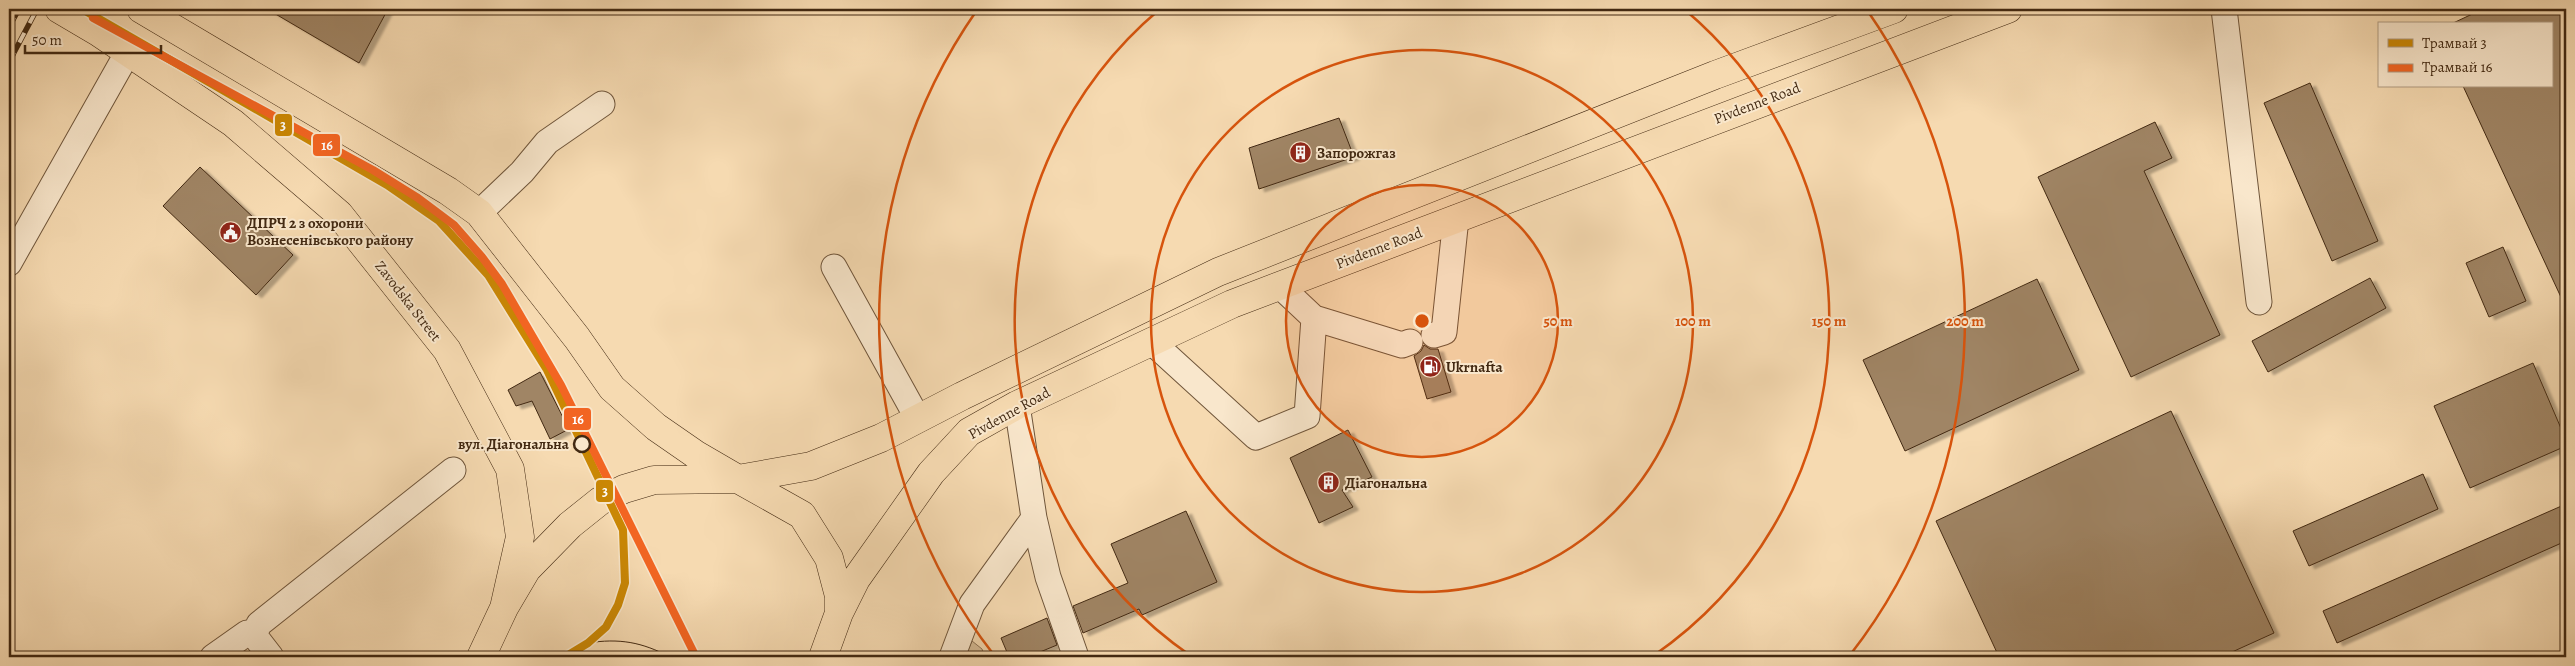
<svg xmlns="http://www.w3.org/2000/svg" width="2575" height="666" font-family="Alegreya,serif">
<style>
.green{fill:#d7bc96;stroke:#8c7254}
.building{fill:#a08565;stroke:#422912;filter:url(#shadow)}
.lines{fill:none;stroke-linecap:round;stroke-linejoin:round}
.minor-casing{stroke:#6f553a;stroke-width:27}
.major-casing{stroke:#422912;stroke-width:29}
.minor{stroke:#f9e7cc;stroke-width:25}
.major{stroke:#f6dab1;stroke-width:28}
.tram{stroke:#422912;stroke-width:1}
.rail-casing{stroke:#422912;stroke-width:5.5}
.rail{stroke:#f9e7cc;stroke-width:4;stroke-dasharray:11;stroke-linecap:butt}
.tram-1-casing{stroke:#f9e7cc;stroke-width:11}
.tram-2-casing{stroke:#f9e7cc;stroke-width:11}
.tram-1{stroke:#ca8704;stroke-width:8}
.tram-2{stroke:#f26522;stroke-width:8}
.ring{fill:none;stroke:#d7540d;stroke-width:2.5}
.stop-dot{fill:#f9e7cc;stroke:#422912;stroke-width:2.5}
.labels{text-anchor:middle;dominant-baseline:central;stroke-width:4;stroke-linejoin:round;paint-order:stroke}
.street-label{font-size:15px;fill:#422912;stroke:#f9e7cc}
.poi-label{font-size:15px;font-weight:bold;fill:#422912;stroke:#f9e7cc;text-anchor:start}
.stop-label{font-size:15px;font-weight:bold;fill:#422912;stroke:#f9e7cc;text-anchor:end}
.centre{fill:#d7540d;stroke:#f9e7cc;stroke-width:2.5}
.ring-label{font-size:15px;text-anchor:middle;font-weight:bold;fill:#d7540d;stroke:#f9e7cc;stroke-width:4;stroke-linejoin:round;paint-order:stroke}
.line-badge{stroke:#f9e7cc;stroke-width:2}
.badge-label{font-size:14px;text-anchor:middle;font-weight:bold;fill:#fff}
</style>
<defs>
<filter id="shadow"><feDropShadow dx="5.5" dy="3" stdDeviation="1" flood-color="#0004"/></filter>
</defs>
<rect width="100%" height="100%" fill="#f6dab1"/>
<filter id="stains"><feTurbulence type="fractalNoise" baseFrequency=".004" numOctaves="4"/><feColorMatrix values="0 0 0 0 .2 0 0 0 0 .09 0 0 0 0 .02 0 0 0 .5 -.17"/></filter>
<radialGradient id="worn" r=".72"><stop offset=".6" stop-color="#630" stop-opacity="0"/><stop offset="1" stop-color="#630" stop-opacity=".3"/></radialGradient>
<path class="green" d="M972,641l10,8 3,8h-20z"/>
<path class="building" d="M267,9h121l-29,54z
M2483,9h83v299l-103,-222h88v-62h-100z
M2310,83l68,158 -46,20 -68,-158z
M1339,118l15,39 -95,32 -10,-41z
M2155,122l17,36 -28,13 76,164 -89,42 -93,-200z
M200,167l93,88 -37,40 -93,-89z
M2503,247l23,54 -37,16 -23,-54z
M2370,278l16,30 -118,64 -16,-31z
M2037,279l42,91 -174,81 -42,-91z
M1424,345l6,4h8l13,43 -24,7 -13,-43 7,-5z
M2533,363l33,77v6l-96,42 -36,-82z
M540,372l29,57 -19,10 -18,-38 -16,5 -8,-16z
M2171,411l103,222 -53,24h-222l-63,-136z
M1348,430l24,47 -30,13 11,17 -34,16 -29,-65z
M2423,474l15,35 -129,57 -16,-35z
M2566,504v37l-229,102 -14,-32z
M1186,511l31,71 -75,33 -3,-6 -56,24 -10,-27 55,-23 -17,-39z
M1047,618l10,27 -29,12h-19l-8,-19z"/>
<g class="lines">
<defs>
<path id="minor" d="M2224,9l35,293
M479,213l43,-41 25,-30 55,-38
M9,263l119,-211
M834,267l84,152
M1314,318l88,27 8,-3
M1434,335l10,-3 12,-114
M1153,343l103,94 51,-21 7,-98 -34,-32
M1017,405l17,113 14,59 28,80
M254,635l5,-11 194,-154
M213,657l34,-24 7,2 17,22
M952,657l20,-53 62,-86"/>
<path id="major" d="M59,9l39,23 135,91 106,91 108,136 63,119 10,68 -16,71
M141,9l307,182 31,22 98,125 35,50 44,39 39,27 43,25 73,-13 70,-28 81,-42 256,-124 497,-197 179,-66
M839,613l17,-34 75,-106 38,-41 48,-27 215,-101 776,-295
M481,657l23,-49 23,-39 43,-44 30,-24 24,-12 30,-9 84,-1 64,36 27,43 10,38v17l-16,44"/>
</defs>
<use href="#minor" class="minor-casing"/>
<use href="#major" class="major-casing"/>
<use href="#minor" class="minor"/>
<use href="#major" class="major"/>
<path class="tram" d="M588,643c31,-5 54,-1 82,14"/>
<defs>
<path id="rail" d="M9,27l10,-18
M9,62l28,-53"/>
</defs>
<use href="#rail" class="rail-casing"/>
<use href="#rail" class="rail"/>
<defs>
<path id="tram-1" d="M82,9l305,176 52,36 49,54 59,95 76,160 2,53 -7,22 -12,22 -18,16 -23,14"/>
<path id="tram-2" d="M93,18l280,152 45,28 36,27 28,32 20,27 59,101 135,272"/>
</defs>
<use href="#tram-1" class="tram-1-casing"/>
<use href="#tram-2" class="tram-2-casing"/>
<use href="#tram-1" class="tram-1"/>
<use href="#tram-2" class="tram-2"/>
</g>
<circle cx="1422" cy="321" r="136" fill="#d7540d" fill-opacity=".12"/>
<g class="ring">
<circle cx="1422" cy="321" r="136"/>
<circle cx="1422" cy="321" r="271"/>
<path d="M1191 656A407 407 0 0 1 1160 9M1684 9A407 407 0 0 1 1653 656"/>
<path d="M994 655A543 543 0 0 1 977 10M1867 10A543 543 0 0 1 1850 655"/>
</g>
<defs>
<symbol id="building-disc" viewBox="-11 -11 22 22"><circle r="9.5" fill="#8f2418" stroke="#f9e7cc"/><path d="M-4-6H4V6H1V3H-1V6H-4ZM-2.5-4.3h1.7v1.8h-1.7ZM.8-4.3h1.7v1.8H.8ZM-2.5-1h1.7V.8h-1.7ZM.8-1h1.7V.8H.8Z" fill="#fff"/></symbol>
<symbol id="civic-disc" viewBox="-11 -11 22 22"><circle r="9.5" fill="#8f2418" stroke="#f9e7cc"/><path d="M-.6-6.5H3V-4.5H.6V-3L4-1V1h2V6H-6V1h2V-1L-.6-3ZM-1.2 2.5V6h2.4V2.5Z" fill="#fff"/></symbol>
<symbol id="fuel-disc" viewBox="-11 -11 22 22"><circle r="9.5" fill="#8f2418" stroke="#f9e7cc"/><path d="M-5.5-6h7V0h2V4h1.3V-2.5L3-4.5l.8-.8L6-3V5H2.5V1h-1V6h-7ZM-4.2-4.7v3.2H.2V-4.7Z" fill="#fff"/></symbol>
</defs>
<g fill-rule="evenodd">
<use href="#building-disc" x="1288" y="140" width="25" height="25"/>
<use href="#civic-disc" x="218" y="220" width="25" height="25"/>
<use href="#fuel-disc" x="1418" y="354" width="25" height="25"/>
<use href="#building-disc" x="1316" y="470" width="25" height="25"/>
</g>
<circle class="stop-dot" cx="582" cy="444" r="8"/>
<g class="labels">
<g class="street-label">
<text transform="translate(1757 103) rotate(-21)">Pivdenne Road</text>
<text transform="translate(1379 248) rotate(-21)">Pivdenne Road</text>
<text transform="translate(408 301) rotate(52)">Zavodska Street</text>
<text transform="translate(1009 413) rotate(-29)">Pivdenne Road</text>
</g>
<g class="poi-label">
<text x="1317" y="153">Запорожгаз</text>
<text x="247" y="223">ДПРЧ 2 з охорони<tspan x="247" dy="17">Вознесенівського району</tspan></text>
<text x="1446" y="367">Ukrnafta</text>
<text x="1345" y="483">Діагональна</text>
</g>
<g class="stop-label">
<text x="569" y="444">вул. Діагональна</text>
</g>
</g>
<circle cx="1422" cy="321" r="8" class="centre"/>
<g class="ring-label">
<text x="1558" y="326">50 m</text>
<text x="1693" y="326">100 m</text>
<text x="1829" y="326">150 m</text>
<text x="1965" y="326">200 m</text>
</g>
<g class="line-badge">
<rect x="274" y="113" width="19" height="24" rx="5" fill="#ca8704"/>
<rect x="312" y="133" width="29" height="24" rx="5" fill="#f26522"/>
<rect x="563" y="407" width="29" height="24" rx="5" fill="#f26522"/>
<rect x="595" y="479" width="19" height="24" rx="5" fill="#ca8704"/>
</g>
<g class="badge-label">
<text x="283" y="130">3</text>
<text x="327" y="150">16</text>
<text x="578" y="424">16</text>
<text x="605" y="496">3</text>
</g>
<rect width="2575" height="666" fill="none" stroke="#f6dab1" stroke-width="30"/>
<rect x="10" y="10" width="2555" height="646" fill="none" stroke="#422912" stroke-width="2.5"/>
<rect x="15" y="15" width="2545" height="636" fill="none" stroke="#422912"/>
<rect x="2378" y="22" width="175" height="65" fill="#f9e7cc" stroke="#b09b82"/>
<rect x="2388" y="39" width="25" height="8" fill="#ca8704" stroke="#b09b82"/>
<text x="2422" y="48" font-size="15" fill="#422912">Трамвай 3</text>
<rect x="2388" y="64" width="25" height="8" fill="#f26522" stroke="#b09b82"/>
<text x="2422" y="72" font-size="15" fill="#422912">Трамвай 16</text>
<path d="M25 45v8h136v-8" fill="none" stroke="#422912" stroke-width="2.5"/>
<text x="32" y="45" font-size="15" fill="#422912" stroke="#f9e7cc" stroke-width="4" paint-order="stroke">50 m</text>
<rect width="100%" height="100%" filter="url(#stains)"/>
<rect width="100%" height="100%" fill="url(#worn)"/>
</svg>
